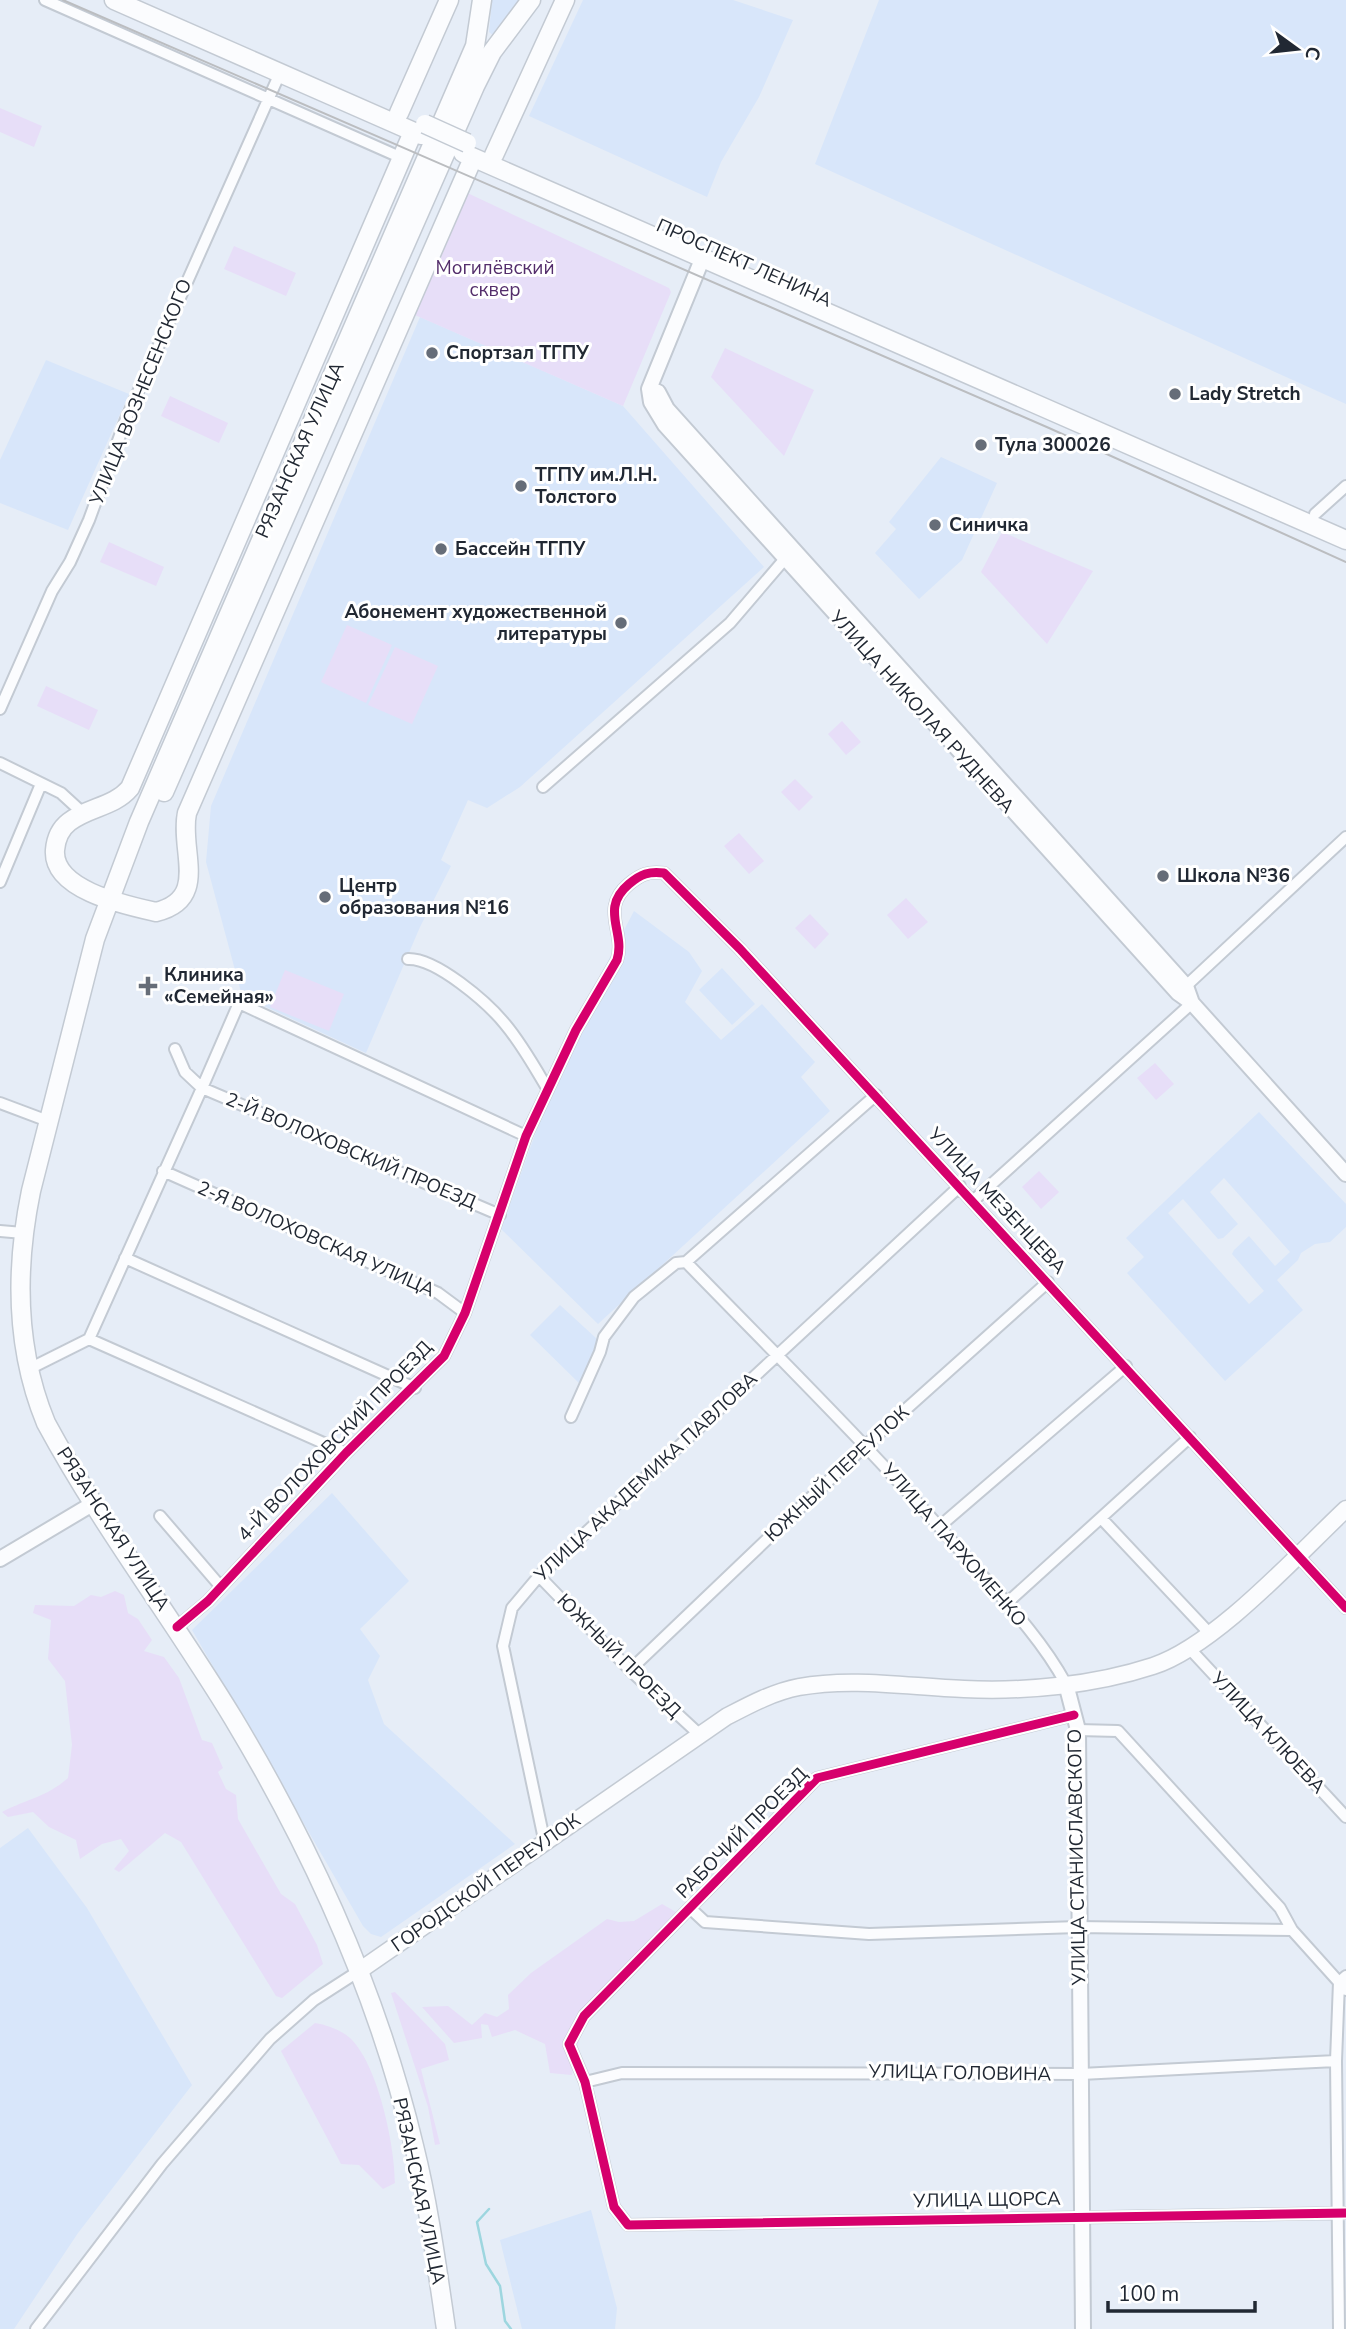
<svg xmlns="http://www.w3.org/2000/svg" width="1346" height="2329" font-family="'Nunito Sans',sans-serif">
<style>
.built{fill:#d8e6fa;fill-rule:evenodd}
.green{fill:#e7def8}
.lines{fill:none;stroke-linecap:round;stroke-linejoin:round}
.stream{stroke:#9dd6df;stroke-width:2.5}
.minor-casing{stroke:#c3cad3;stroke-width:14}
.tertiary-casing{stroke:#c3cad3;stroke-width:18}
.secondary-casing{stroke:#c3cad3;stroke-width:19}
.primary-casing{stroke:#c3cad3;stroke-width:21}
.minor{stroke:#fbfcfe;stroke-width:10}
.tertiary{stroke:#fbfcfe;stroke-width:14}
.secondary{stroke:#fbfcfe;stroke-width:16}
.primary{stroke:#fbfcfe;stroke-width:18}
.tram{stroke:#bbbdc0;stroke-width:2}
.primary-bridge-casing{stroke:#c3cad3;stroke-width:21;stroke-linecap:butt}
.primary-bridge{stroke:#fbfcfe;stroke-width:18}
.cycleway-casing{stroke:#fff;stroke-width:13}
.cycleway{stroke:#d6006c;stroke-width:9}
.poi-dot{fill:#666d78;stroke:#fff;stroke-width:2.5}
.labels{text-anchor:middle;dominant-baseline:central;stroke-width:6;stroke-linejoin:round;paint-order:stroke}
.street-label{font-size:19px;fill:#212833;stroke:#fff}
.park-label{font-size:19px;fill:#532d6b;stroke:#fff}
.poi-label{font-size:19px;font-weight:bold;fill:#212833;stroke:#fff;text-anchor:start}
</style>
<rect width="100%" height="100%" fill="#e6edf7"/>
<path class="built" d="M492,0h31l-28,37 -6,-5z
M583,0h150l60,20 -34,77 -38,65 -14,35 -178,-81z
M879,0h467v404l-531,-240z
M420,317l203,89 141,161 -244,220 -33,21 -19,-8 -27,60 10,6 -31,61 -54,126 -124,-57 -36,-134 5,-56z
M46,360l83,34 -61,136 -68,-27v-43z
M941,457l56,26 -35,77 -43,39 -44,-46 21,-24 -7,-7z
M634,911l55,41 13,19 -17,31 36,38 41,-36 53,58 -14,15 29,34 -232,213 -97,-95 73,-203z
M722,968l33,36 -23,21 -33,-35z
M1259,1112l87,92v23l-16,15 -15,2 -14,9 -3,7 -21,20 26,30 -78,71 -98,-108 17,-16 -18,-19zM1224,1178l66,74 -15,14 -26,-30 -15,14 -2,4 32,37 -15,13 -81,-91 15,-14 35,40 5,-1 15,-14 -28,-32z
M560,1305l37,34v10l-17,35 -50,-49z
M332,1493l77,88 -49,48 20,27 -12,24 16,44 131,120 -134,93 -10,-3 -8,-8 -171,-296z
M28,1828l59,80 105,177 -114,148 -64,96h-14v-481z
M591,2210l26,98 -2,21h-93l-22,-89z"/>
<path class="green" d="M0,108l42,18 -8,21 -34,-15z
M461,190l208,98 2,4 -48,114 -215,-94z
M234,246l62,27 -10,23 -62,-27z
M725,348l89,42 -30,66 -73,-79z
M170,396l58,27 -9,20 -58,-27z
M1002,532l91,39 -46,73 -66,-72z
M109,542l55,25 -8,19 -56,-24z
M347,625l45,20 -26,58 -45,-21z
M395,647l43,19 -26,58 -44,-19z
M46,686l52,24 -9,20 -52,-24z
M842,721l19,21 -15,13 -18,-21z
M795,779l18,18 -14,14 -18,-19z
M739,833l25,28 -15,13 -25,-28z
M906,898l22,24 -20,17 -21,-24z
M810,914l19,20 -14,15 -20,-21z
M285,970l59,24 -15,37 -59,-24z
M1155,1063l19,21 -18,16 -19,-22z
M1039,1171l20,21 -18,17 -19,-22z
M115,1591l9,4 4,18 10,6 14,21 -8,11 20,6 15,21 23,62 10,3 11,25 -5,4 8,17 10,6 2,24 43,75 14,10 22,41 6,19 -41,34 -6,-2 -95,-154 -16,-9 -46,39 -5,-3 15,-18 -8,-12 -19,5 -22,15 -4,-19 -27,-13 -16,-15 -25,5 -6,-5c27,-14 43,-14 66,-34l4,-33 -7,-64 -17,-22 3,-39 -18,-7 2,-8 39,1 17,-11 10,2z
M662,1904l21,12 -99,100 -12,59 -22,-2 -5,-29 -30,-14 -23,7 -4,-12 -7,-1 1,14 -28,5 -32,-36 26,-1 24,19 13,-12 12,4 12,-8 -1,-14 23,-22 76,-54 12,3 15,-1z
M395,1992l50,52 4,16 -28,9 19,75 -5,1 -7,-38 -37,-114z
M315,2023c12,2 26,7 35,15 28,26 45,108 45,145l-12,6 -24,-24 -18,-1 -60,-113z"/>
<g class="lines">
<path class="stream" d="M489,2209l-12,13 9,42 14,22 5,35 6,8"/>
<defs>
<path id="minor" d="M45,0l357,158
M1315,514l31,-28
M0,709l52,-118 18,-29 19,-42 37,-101 154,-346
M0,763l61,30 24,22
M543,787l187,-164 59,-69
M0,882l41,-98
M408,959c28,-1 79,43 97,65 16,19 29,42 42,64
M1186,986l160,-149
M0,1103l48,18
M163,1171l275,122 27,20
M974,1200l218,-197
M500,1215l-298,-127 37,-85 287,133
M0,1231l23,2
M125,1258l290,130
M686,1262c94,97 190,191 278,293 36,41 76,81 102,129
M89,1339l257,114
M29,1369l60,-30 113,-251 -17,-16 -10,-23
M571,1417l29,-65 4,-15 30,-40 42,-34 10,-1 190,-167
M160,1516l61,71
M1101,1518l110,117
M940,1526l186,-160
M539,1576l91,94 70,65
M1007,1603l183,-166
M177,1627l31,-26 138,-148 98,-97 21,-43 61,-177 50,-106 41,-70c9,-28 -18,-51 12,-76 12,-10 20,-13 35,-11l76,76 606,659
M1190,1649l156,168
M630,1670l236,-225 182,-163
M1074,1715l-257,63 -233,238 -15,28 16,38 29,125 14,18 718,-12
M1078,1730l40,1 162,177 12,22 54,60
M545,1844l-42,-198 9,-38 27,-32 421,-390
M691,1909l14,13 164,12 209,-7 214,3
M585,2082l37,-9 459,1 255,-13
M36,2329l126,-165 108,-125 44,-39 45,-29
M1339,2329l-3,-268 3,-79 7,-6"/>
<path id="tertiary" d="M703,257l-54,132 2,13 14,23 513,568 14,10 154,171
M649,389l9,3 9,17 519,577 6,17
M0,1559l94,-56
M1066,1684l12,46 5,599"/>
<path id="secondary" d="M359,1971l367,-254c23,-12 47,-25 73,-30 53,-10 111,0 165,2 61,3 131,-4 189,-23 62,-20 144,-111 193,-157"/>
<path id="primary" d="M114,0l307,135
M399,113l50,-113
M413,132l-283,656c-16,19 -42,19 -61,34 -9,7 -13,16 -14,28 -3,40 70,55 101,62 54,-13 23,-62 31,-99l286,-655
M463,153l883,387
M494,155l71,-155
M164,792l311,-706 17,-34 39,-52
M446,2329c-9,-61 -17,-123 -32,-183 -36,-151 -101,-295 -181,-428 -60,-99 -132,-193 -187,-295 -31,-75 -31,-154 -15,-232l64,-252 44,-117 336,-776 7,-46"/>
</defs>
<use href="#minor" class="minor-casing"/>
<use href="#tertiary" class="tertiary-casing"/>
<use href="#secondary" class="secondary-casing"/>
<use href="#primary" class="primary-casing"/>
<use href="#minor" class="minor"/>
<use href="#tertiary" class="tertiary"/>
<use href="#secondary" class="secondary"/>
<use href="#primary" class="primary"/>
<path class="tram" d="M63,0l986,428 297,134"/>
<defs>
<path id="primary-bridge" d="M425,124l42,19"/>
</defs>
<use href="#primary-bridge" class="primary-bridge-casing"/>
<use href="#primary-bridge" class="primary-bridge"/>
<defs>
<path id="cycleway" d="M177,1627l31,-26 138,-148 98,-97 21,-43 61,-177 50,-106 41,-70c9,-28 -18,-51 12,-76 12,-10 20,-13 35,-11l76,76 606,659
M1074,1715l-257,63 -233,238 -15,28 16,38 29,125 14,18 718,-12"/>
</defs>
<use href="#cycleway" class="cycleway-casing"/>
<use href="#cycleway" class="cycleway"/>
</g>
<g class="poi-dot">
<circle cx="432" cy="353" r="7"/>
<circle cx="1175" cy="394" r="7"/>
<circle cx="981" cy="445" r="7"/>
<circle cx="521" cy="486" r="7"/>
<circle cx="935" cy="525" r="7"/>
<circle cx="441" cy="549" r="7"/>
<circle cx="621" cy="623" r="7"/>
<circle cx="1163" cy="876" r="7"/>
<circle cx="325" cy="897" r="7"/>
<path d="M144.5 975.5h7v7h7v7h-7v7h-7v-7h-7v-7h7z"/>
</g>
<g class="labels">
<g class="street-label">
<text transform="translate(744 263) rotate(24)">ПРОСПЕКТ ЛЕНИНА</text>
<text transform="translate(141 392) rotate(-68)">УЛИЦА ВОЗНЕСЕНСКОГО</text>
<text transform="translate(300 450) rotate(-66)">РЯЗАНСКАЯ УЛИЦА</text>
<text transform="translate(922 712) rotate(48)">УЛИЦА НИКОЛАЯ РУДНЕВА</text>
<text transform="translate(351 1151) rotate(23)">2-Й ВОЛОХОВСКИЙ ПРОЕЗД</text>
<text transform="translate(997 1201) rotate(47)">УЛИЦА МЕЗЕНЦЕВА</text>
<text transform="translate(316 1239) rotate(24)">2-Я ВОЛОХОВСКАЯ УЛИЦА</text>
<text transform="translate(335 1441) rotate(-46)">4-Й ВОЛОХОВСКИЙ ПРОЕЗД</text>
<text transform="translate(837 1474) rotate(-43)">ЮЖНЫЙ ПЕРЕУЛОК</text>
<text transform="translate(646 1477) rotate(-43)">УЛИЦА АКАДЕМИКА ПАВЛОВА</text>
<text transform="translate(113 1529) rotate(57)">РЯЗАНСКАЯ УЛИЦА</text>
<text transform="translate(954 1545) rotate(49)">УЛИЦА ПАРХОМЕНКО</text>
<text transform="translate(619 1656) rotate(45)">ЮЖНЫЙ ПРОЕЗД</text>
<text transform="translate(1268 1733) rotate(47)">УЛИЦА КЛЮЕВА</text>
<text transform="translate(742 1833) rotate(-45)">РАБОЧИЙ ПРОЕЗД</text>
<text transform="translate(1077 1857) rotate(-91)">УЛИЦА СТАНИСЛАВСКОГО</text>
<text transform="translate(486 1883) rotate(-35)">ГОРОДСКОЙ ПЕРЕУЛОК</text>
<text transform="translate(960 2073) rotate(1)">УЛИЦА ГОЛОВИНА</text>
<text transform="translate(419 2191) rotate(78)">РЯЗАНСКАЯ УЛИЦА</text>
<text transform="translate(987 2200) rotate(-1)">УЛИЦА ЩОРСА</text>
</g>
<g class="park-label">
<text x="495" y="268">Могилёвский<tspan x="495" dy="22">сквер</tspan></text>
</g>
<g class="poi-label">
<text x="446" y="353">Спортзал ТГПУ</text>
<text x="1189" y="394">Lady Stretch</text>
<text x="995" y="445">Тула 300026</text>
<text x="535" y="475">ТГПУ им.Л.Н.<tspan x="535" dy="22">Толстого</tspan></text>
<text x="949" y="525">Синичка</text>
<text x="455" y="549">Бассейн ТГПУ</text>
<text x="607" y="612" text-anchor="end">Абонемент художественной<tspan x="607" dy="22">литературы</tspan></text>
<text x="1177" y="876">Школа №36</text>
<text x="339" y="886">Центр<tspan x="339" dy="22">образования №16</tspan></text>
<text x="164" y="975">Клиника<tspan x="164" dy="22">«Семейная»</tspan></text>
</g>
</g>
<g transform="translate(1297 49) rotate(105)" stroke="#ffffff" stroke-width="5" paint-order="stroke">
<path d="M0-5L12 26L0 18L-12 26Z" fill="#212833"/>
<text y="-10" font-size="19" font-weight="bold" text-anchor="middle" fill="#212833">С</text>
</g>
<path d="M1108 2301v10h147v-10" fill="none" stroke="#212833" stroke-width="3.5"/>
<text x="1118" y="2301" font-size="21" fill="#212833" stroke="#ffffff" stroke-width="5" paint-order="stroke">100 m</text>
</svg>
